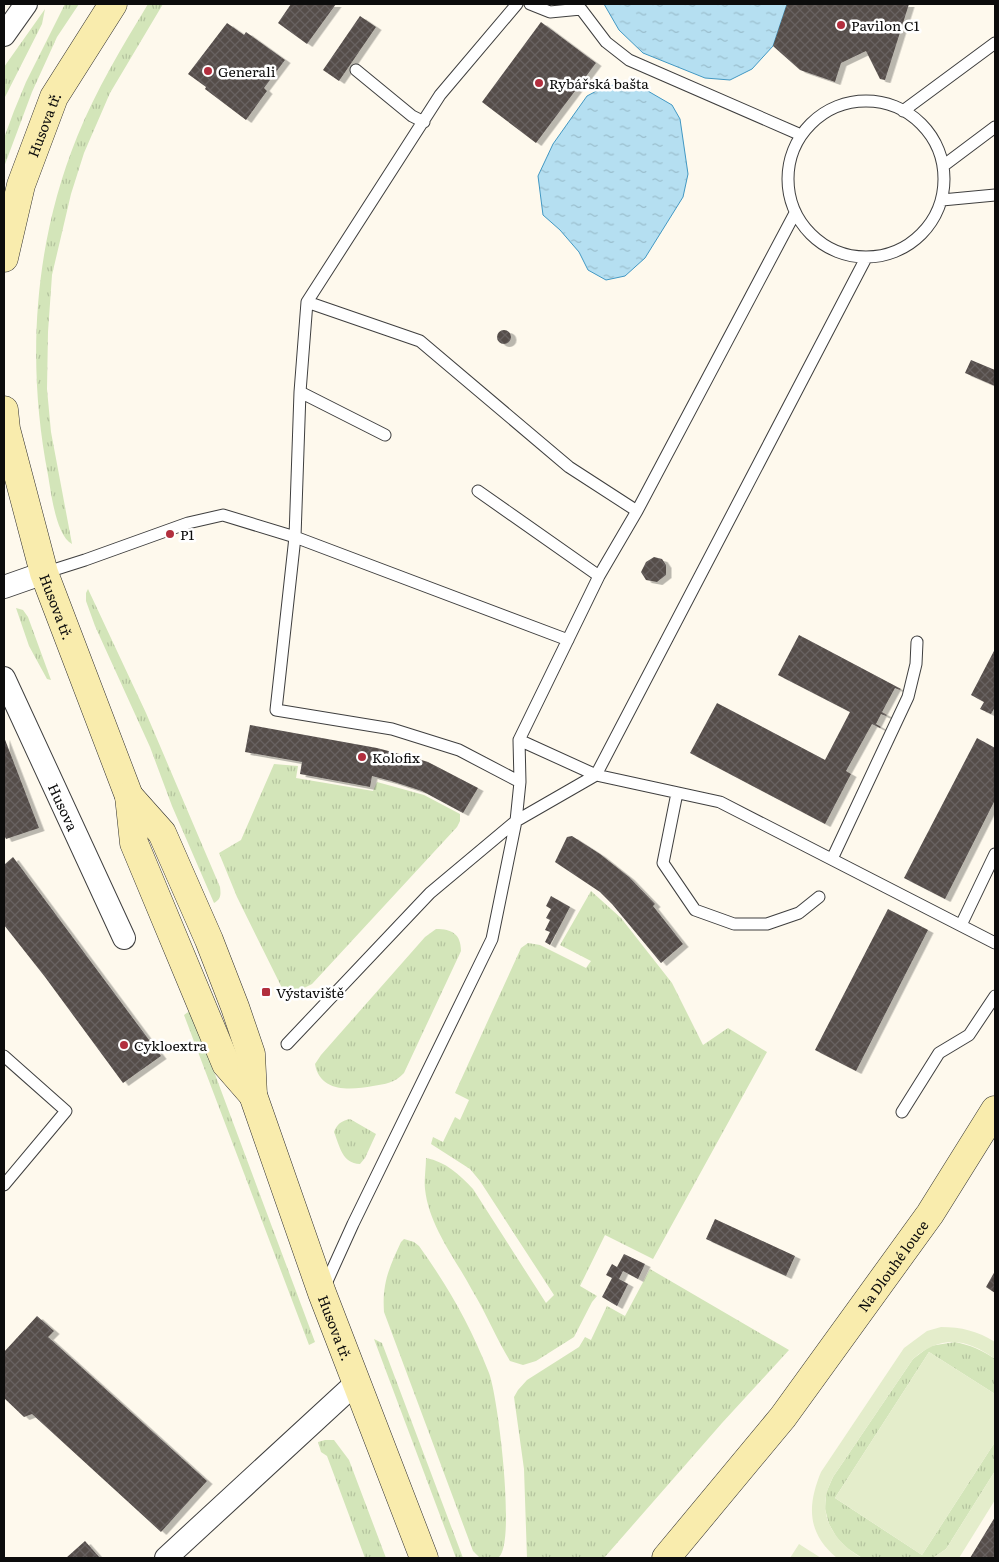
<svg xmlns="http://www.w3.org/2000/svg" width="999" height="1562" font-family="Literata,serif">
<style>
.grass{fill:url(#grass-tufts)}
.pitch{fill:#e4edcb}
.water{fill:url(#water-ripples);stroke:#4298c3}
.building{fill:url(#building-cross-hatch);filter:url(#shadow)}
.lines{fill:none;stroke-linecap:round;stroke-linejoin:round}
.lane-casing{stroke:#3f3f3f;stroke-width:13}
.street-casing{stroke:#3f3f3f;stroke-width:24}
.secondary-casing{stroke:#2e2e2e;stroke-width:29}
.lane{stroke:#fff;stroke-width:11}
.street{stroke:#fff;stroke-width:22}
.secondary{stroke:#f9ecad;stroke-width:28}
.poi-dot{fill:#b22f3e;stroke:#fff;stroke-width:2}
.labels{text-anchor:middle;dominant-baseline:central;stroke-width:5;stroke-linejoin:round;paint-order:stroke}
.poi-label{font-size:14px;fill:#0c0c0c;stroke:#fff;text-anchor:start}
.street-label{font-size:14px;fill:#0c0c0c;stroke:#fff}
</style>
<defs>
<pattern id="grass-tufts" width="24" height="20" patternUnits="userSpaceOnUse" patternTransform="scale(1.25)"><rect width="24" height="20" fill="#d3e5b9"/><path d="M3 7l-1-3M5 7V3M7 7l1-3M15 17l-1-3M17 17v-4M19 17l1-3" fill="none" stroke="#b4c39e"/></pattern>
<pattern id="water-ripples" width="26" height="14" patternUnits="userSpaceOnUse" patternTransform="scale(1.25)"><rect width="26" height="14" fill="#b5dff1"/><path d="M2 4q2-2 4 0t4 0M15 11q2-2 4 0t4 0" fill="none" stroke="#9abecd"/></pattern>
<pattern id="building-cross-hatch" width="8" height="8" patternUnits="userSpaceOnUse" patternTransform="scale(1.25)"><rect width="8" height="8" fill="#544d4a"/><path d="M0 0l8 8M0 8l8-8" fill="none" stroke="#686260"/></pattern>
<filter id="shadow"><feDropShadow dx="5.5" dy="3" stdDeviation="0" flood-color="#0004"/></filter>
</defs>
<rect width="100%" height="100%" fill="#fef9ed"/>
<path class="grass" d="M65,4h14l-22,33 -25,55 -28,75v-29l10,-27 12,-29z
M148,4h15l-53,89 -26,60 -13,41 -19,81 -4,57 -1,57 4,43 21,112c-16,-8 -21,-52 -24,-69 -22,-113 -14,-232 29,-338 19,-47 45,-90 71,-133z
M45,9l-3,15 -38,75v-32z
M88,589l58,124 74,174c1,8 1,12 -6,16l-42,-97 -22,-59 -55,-121 -9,-25v-8z
M16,608l7,2 5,7 23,63 -4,-1 -18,-33z
M274,764l24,2 -2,12 77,13 4,-9 47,13 36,19v7l-3,6 -145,157 -18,9 -12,-5 -45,-91 -18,-44 22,-13z
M591,891l30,27 51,65 31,62 25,-17 39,24 -114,207 -48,-24 -25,51 17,10 -5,6 -18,35 -38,24 -13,4 -13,-4c-14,-23 -24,-48 -38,-71 -17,-32 -43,-64 -47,-101 -1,-10 1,-21 1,-31 20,4 33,16 47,31l73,114 8,-8 -74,-114 -10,-12 -39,-25 2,-7 10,5 12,-25 5,3 9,-20 -14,-7 66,-145 7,-5 12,2 46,23 5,-7 -31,-16z
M436,929c16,0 25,5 25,22l-57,122c-9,10 -19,11 -31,13 -22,4 -53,7 -58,-22l6,-9 104,-118z
M191,1010l124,332 -6,3 -125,-330z
M350,1119l26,15 -11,24 -5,6c-18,-1 -20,-17 -26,-32 3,-8 7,-11 16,-13z
M404,1239l10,3 5,4c30,42 51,79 70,127 9,23 27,169 10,184 -4,3 -14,1 -19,1l-7,-7 -89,-239c-2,-29 5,-44 17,-70z
M650,1269l139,81 -67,73 -118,135h-77l-3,-89 -10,-72 4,-7 9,-10 52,-33 6,-10 6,3 16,-34 18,10z
M374,1339l8,4 81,215h-7z
M955,1342c15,3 27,8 40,17v35l-66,-42 -94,146 87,57 73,-113v29l-49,78 -13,9h-71l-15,-10 -10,-10 -8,-14 -4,-15 1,-16 7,-16 80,-118 17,-13z
M325,1440h9l15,20 37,98h-21l-38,-102 -6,-4 -3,-10z"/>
<path class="pitch" d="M941,1327c20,0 37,4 54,15v17c-29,-21 -54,-24 -82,0l-80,118c-2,5 -5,10 -6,15 -8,29 12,53 35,66h-25c-30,-25 -30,-52 -16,-86l83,-124 23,-17z
M929,1352l66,42v48l-73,113 -87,-57z
M995,1471v29l-36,58h-26l13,-9z
M799,1544l22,14h-31z"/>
<path class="water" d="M604,4h183l-14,42 -21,23 -22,11 -25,-2 -62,-25 -24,-23z
M634,83l38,22 8,14 8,55 -5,23 -38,61 -20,18 -19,4 -18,-10 -9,-18 -19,-22 -17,-15 -5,-39 15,-32 34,-48 19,-10z"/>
<path class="building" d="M291,4h45l-29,40 -29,-21z
M787,4h122l-24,76 -5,-1 -14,-28 -25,12 -6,19 -35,-12 -27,-24z
M360,16l16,11 -37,54 -16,-11z
M541,22l55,41 -60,80 -54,-41z
M227,23l17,12 2,-3 39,28 -21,28 3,3 -21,29 -41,-31 1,-2 -18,-13z
M497 337a7 7 0 1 1 14 0a7 7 0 1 1-14 0Z
M971,360l24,10v16l-30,-13z
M654,557l8,2 4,6v10l-9,7 -11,-2 -5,-8 5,-10z
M799,635l102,54 -1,1 -5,-2 -6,11 -7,13 5,3 -1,1 -5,-2 -5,10 5,3 -1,1 -8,-4 -26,47 5,3 -26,50 -135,-71 27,-50 108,57 25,-48 -72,-37z
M995,649v58l-4,7 -11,-5 4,-7 -13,-7z
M250,725l127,23 38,10 13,4 50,26 -15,25 -41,-22 -31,-10 -19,-5 -2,11 -70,-13 2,-12 -57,-10z
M4,737l35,91 -33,11 -2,-4z
M977,738l18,10v52l-50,99 -41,-21z
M572,836l28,18 29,23 26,27 -2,2 30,38 -22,19 -49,-59 -12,-12 -45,-30 12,-25z
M13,857l148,199 -38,27 -78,-106 -41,-52v-60z
M551,896l19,11 -20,38 -5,-3 5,-10 -5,-2 5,-10 -4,-2 5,-9 -5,-3z
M888,909l40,21 -72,141 -41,-21z
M715,1219l80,37 -9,20 -80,-37z
M624,1254l21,10 -7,15 -15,-8 -4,8 9,5 -11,22 -15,-9 10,-19 -6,-3 6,-11 5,3z
M995,1271v22l-9,-6z
M37,1316l17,15 -6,6 159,144 -46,51 -129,-118 -8,3 -20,-19v-46z
M995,1517v41h-25z
M85,1541l15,17h-34z"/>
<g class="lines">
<defs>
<path id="lane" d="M517,4l-77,91 -133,207 -7,90 -5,145 -19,173 116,19 67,21 61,32
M530,4l20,8 31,-3 25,33 23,18 172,75
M356,70l56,46 12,6
M788 179a78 78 0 1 1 156 0a78 78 0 1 1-156 0Z
M903,111l92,-68
M943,166l52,-39
M942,200l53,-5
M307,302l113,39 149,126 68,44
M300,392l85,43
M478,491l121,85
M44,573l41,-13 103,-37 35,-8 72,22 273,103
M519,740l77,35 124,27 275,141
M677,793l-14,70 32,47 39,14h33l32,-11 20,-16
M832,859l76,-162 8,-33 1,-22
M961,925l34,-71
M287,1044l143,-151 86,-72 4,-39 -1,-42 80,-164 38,-65 158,-298
M4,1056l62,55 -62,74
M902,1112l37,-59 30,-18 26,-39
M324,1288l29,-64 139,-285 24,-118 80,-46 270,-517"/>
<g id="street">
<path d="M4,35l22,-31"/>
<path d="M4,587l40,-14"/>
<path id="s1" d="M4,678l120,260"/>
<path d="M166,1558l191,-176"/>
</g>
<g id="secondary">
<path id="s2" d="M4,258l17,-73 33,-88 59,-93"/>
<path id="s3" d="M4,410l2,19 38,144 85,223 5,47 92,221 27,31"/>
<path id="s4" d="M129,796l33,37 47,107 26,67 16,47 2,41 69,198 102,265"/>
<path id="s5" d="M666,1558l117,-141 147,-203 65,-104"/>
</g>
</defs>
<use href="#lane" class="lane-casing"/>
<use href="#street" class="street-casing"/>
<use href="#secondary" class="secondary-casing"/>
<use href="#lane" class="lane"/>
<use href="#street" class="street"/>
<use href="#secondary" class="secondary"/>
</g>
<g class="poi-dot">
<circle cx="841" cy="25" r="5"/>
<circle cx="208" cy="71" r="5"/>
<circle cx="539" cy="83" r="5"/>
<circle cx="170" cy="534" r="5"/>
<circle cx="362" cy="757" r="5"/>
<rect x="261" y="987" width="10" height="10" rx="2.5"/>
<circle cx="124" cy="1045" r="5"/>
</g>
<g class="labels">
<g class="poi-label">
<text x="851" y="25">Pavilon C1</text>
<text x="218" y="71">Generali</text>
<text x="549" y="83">Rybářská bašta</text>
<text x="180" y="534">P1</text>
<text x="372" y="757">Kolofix</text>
<text x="276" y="992">Výstaviště</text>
<text x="134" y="1045">Cykloextra</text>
</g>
<g class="street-label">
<text stroke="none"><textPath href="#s2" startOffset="140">Husova tř.</textPath></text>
<text stroke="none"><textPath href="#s3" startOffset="204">Husova tř.</textPath></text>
<text stroke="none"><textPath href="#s1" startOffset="142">Husova</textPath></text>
<text stroke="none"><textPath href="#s5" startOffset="370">Na Dlouhé louce</textPath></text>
<text stroke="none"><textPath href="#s4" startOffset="576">Husova tř.</textPath></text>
</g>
</g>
<rect width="999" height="1562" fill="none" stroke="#0c0c0c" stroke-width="10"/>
</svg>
